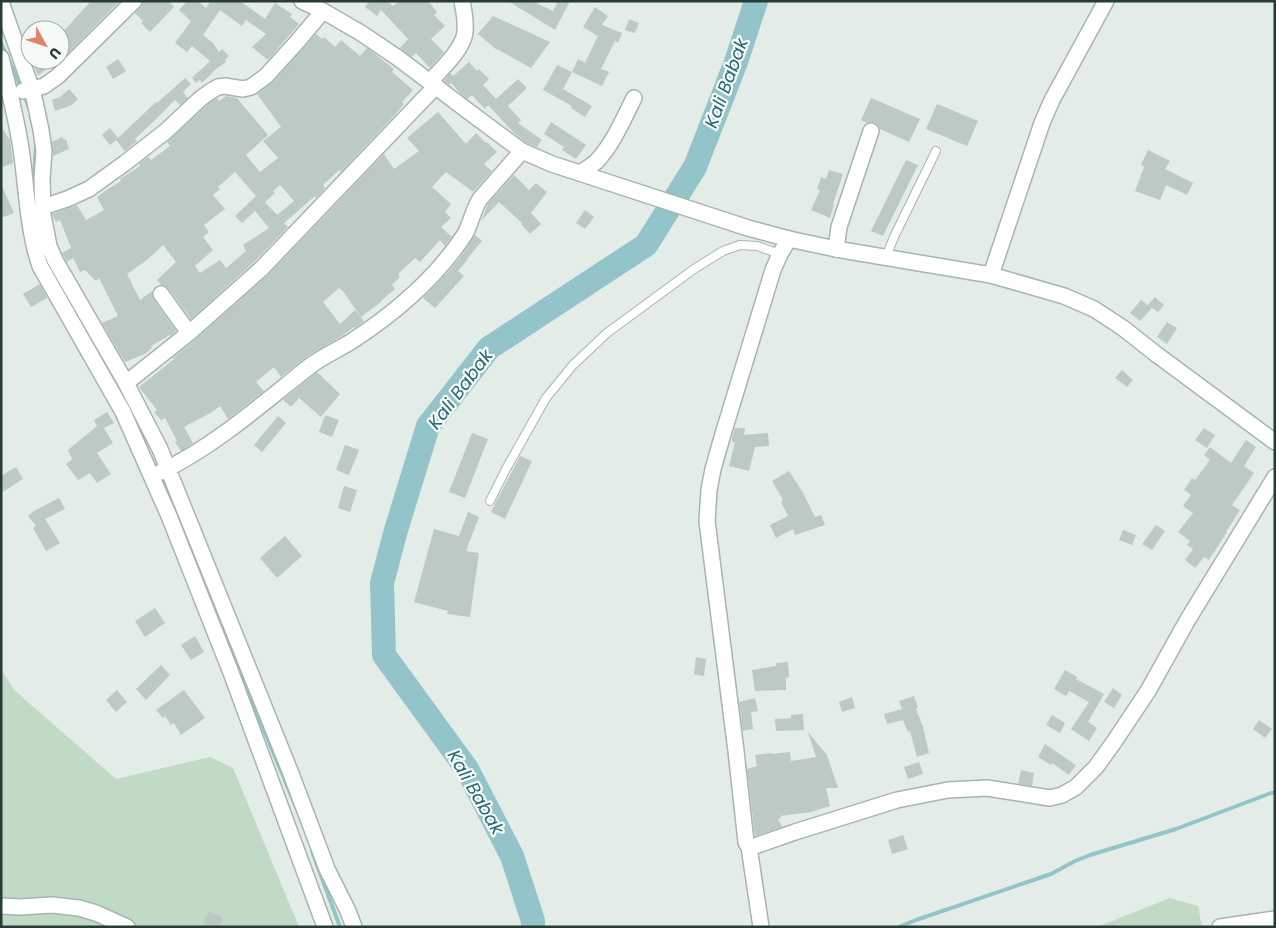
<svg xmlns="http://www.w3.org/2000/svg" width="1276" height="928" font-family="Poppins,sans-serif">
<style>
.green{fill:#c0dac6}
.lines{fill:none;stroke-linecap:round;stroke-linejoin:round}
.stream{stroke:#93c4ca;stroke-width:4}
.river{stroke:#93c4ca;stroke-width:24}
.building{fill:#bdc9c4;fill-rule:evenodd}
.lane-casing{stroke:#a7b4af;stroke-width:10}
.street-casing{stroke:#a7b4af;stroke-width:18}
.secondary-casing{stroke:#a4b6af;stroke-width:18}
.lane{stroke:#fff;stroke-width:8}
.street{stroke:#fff;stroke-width:15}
.secondary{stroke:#fff;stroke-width:15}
.labels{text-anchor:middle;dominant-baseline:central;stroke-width:4.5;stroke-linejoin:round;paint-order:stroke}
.water-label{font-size:18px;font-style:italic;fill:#276871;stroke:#f5f9f7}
</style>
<rect width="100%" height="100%" fill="#e4ece8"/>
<path class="green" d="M1,669l13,21 102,89 94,-22 23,11 66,159h-298z
M1170,898l28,8 4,21h-105z"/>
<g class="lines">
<path class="stream" d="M1,43l20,44
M24,94l6,17
M33,195l3,-51
M60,283l8,19
M209,597l89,215
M312,851l28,76
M899,927l17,-7 135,-46 24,-13 15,-6 86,-26 95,-36h4"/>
<path class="river" d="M533,927v-6l-21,-65 -45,-87 -83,-114 -2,-72 14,-53 32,-104 61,-78 157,-103 49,-78 41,-105 20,-61"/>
</g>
<path class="building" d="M91,1h29l-60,60v-26z
M143,1h26l5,6 -24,25 -9,-9 2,-2 -8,-8 6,-6z
M187,1h11l8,7 4,-6 -1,-1h31l25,18 10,-16 17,11 -2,3 9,7 -31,36 -16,-13 14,-13 -20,-14 -4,6 -22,-16 -17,25 10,8 6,9 3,-3 7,7 -4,4 1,2 -10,7 -14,14 -2,-3 -4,3 -4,-5 18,-17 -18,-15 -5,6 -12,-9 16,-22 -12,-11z
M369,1h19l5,5 6,-5h29l9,11 -3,3 11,11 -14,13 13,13 -14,16 -14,-15 -4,4 -12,-9 8,-9 -27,-29 -4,6 -12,-9z
M508,1h24l21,10 5,-10h12l-15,29z
M595,7l13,9 -6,9 20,8 -4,10 -3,-2 -14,28 8,3 -7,14 -30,-14 6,-13 7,4 13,-27 -15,-9z
M493,16l57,26 -19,26 -34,-19v1l-19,-16z
M629,19l10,4 -4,10 -10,-3z
M316,34l6,5 2,-2 11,10 6,-7 19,16 7,-8 27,21 -2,3 21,18 -11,12 2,2 -12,14 -51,54 -2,-2 -16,15 2,3 -9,10 -1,-2 -31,27 4,4 -34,35 -63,57 -22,-30 -4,-3 -4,-1 -4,-5 19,-18 -13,-17 -16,15 -20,14 13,26 12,-9v4l1,4 23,32 -5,5 -1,-1 -19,11 1,2 -7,6 -20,8 -23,-39 16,-7 -19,-38 -3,3 -11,-11 -5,2 -7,-14 -6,4 -5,-9 9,-5 -11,-28 -4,2 -4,-8 25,-9 9,15 18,-10 -7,-13 11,-8 13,-8 -1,-2 20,-13 -1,-2 9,-7 3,3 19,-14 -3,-4 39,-36 11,-8 2,3 7,-5 11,2 31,37 -22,20 14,17 18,-14 -15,-17 18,-14 -24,-33 16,-12zM235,172l21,24 -21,20 7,7 13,-12 14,17 -26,17 3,6 -20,17 -6,-8 -20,13 -5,-7 18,-16 -10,-13 6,-5 -5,-7 21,-16 -12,-14 7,-6 -2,-2zM280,185l14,16 -17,14 -12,-13 10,-9 -2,-2z
M118,59l8,12 -13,8 -7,-12z
M31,60h26l-19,16z
M469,62l8,9 2,-2 10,10 -6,6 13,14 22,-20 9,9 -19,18 13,14 -3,3 24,17 -5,7 -10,-4 -13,-10 -26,-28 -3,4 -13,-14 -5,4 -6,-5 -10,-11 -2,2 -5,-4 6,-8 3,3z
M557,65l15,7 -9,17 29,17 -7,11 -14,-9 1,-2 -29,-16z
M185,78l6,6 -8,8 5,6 -8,7 -5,-5 -20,20 -20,19 2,2 -12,10 -9,-11 -6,5 -8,-10 8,-7 8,10 38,-36 1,1z
M69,89l9,10 -6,6 -17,6 -3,-11 8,-3z
M871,98l49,21 -11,23 -29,-13 -2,-4 -4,-3h-4l-3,1 -6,-3z
M937,104l41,17 -11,25 -41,-17z
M438,112l28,32 10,-11 10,10 1,-1 10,10 -13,12 8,7 -19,21 -27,-20 -14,15 19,17 -6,8 6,6 -10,9 11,10 -6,7 -1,2 -5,-6 -20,22 -5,-4 -17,16 2,3 -8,8 3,4 -14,12v1l-20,15 -19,-27h-1l-2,-2 -16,14 17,22 15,-14 9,11 -9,7 -1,-1 -12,9 -33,19 -28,22 -7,-10 -18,15 8,9 -36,28 -8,-13 -8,6 -28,15 9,16 -12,8 -6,-9 2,-1 -12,-23 -4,2 -7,-8 3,-2 -18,-23 35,-28 -1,-1 22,-18 72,-64 117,-122 10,15 25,-18 -12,-13z
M551,122l35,23 -10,14 -14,-9 2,-3 -20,-13z
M1,126l9,14 3,23 -12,5z
M62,137l2,3 2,-1 3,10 -16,7 -1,-14z
M1148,150l22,11 -5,8 28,14 -6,12 -21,-10 -6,15 -25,-9 9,-24 -3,-2z
M906,160l12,5 -35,71 -12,-5z
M829,170l14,4 -10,30 1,1 -4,13 -19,-8 9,-20 -3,-1 4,-12 5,2z
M514,175l15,15 7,-7 11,9 -16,21 10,11 -11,10 -9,-10 1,-1 -23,-21 -18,19 7,-17z
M1,184l13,29 -13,5z
M585,210l9,7 -9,12 -9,-6z
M475,235l7,6 -15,18h1l-10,12 6,5 -29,32 -12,-10 26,-27 13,-16z
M40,284l7,14 -16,9 -8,-13z
M1155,297l9,8 -6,7 -10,-7z
M1141,300l11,8 -12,13 -10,-8z
M1167,322l10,6 -10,16 -10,-7z
M1122,370l11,10 -6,7 -12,-9z
M317,372l23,22 -19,23 -22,-19 -8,9 -8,-7z
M107,412l7,11 -10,5 9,15 -16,10 14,21 -14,9 -7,-10 -12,7 -12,-16 6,-5 -4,-9 29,-24 -3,-6z
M325,415l14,5 -7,17 -13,-5z
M278,416l8,7 -24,29 -8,-7z
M735,428h10l-1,7 24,-2 1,13 -14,1 -6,24 -20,-5 6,-24h-3v-5z
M1204,428l11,7 -8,13 -12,-8z
M472,433l16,6 -23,59 -16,-6z
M1246,440l10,7 -12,19 10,7 -22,32 8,5 -14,22h1l-18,28 -5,-3 -9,11 -10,-8 8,-11 -6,-4 3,-4 -12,-9 15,-19 -10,-7 8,-11 -7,-5 8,-12 3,2 15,-20 -6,-5 6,-8 21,16z
M345,445l14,5 -10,25 -13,-5z
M520,456l12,5 -27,58 -14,-7z
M16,467l7,12 -22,14v-17z
M789,471l13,20 13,26 6,-2 4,10 -30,10 -2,-6 -17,9 -6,-13 18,-9 -7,-14 2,-2 -11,-19z
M344,486l13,4 -7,22 -12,-4z
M59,498l6,11 -20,10 15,24 -14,8 -13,-23 3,-2 -8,-10 6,-5z
M468,512l11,5 -13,34 13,2 -9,64 -23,-3 1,-3 -34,-9 20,-73 25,7z
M1156,525l9,6 -13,19 -10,-6z
M1123,530l13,5 -4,10 -13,-5z
M285,536l17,20 -25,22 -17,-20z
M155,608l10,15 -20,14 -10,-16z
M195,636l9,16 -13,8 -10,-15z
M696,657l10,2 -2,17 -10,-2z
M788,662l1,15 -3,1v12l-31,1 -3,-21 24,-4v-3z
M161,665l9,10 -24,25 -10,-11z
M1065,670l12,7 -1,2 28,15 -16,28 9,6 -8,13 -18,-12 18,-27 -20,-11 -3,5 -12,-7z
M1113,688l9,7 -8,13 -10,-6z
M117,690l10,12 -11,10 -10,-12z
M184,690l21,28 -24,17 -7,-12 -3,2 -6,-9 -2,2 -7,-8z
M914,696l4,12 -2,1 7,18 6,26 -12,4 -7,-26 -2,1 -5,-12 -16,4 -3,-10 18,-5 -3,-8z
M852,697l3,11 -13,4 -3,-10z
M755,698l3,13 -7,1 2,17 -10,2 -4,-29z
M803,714l1,16 -28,1 -1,-12 16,-1v-3z
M1052,715l13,8 -5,10 -14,-8z
M1259,720l13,9 -7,9 -12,-9z
M808,732l19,23 11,33h-12l4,18 -19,6 -31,4 1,2 -3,1 4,8 -27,9 -8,-67 10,-3 -2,-11 16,-2v1l19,-2 1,9 25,-4z
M1045,744l31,21 -7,10 -17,-12 -1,2 -13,-8z
M919,762l4,12 -15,5 -4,-12z
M1021,770l13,3 -2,13 -14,-2z
M903,835l5,14 -16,5 -4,-14z
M208,911l15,6 -3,10h-18z"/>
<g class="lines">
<defs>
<path id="lane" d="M886,257l8,-20 42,-86
M490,501l16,-32 40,-71 27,-33 34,-32 87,-64 29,-18 17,-6 17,1 23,8"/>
<path id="street" d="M1,2l32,91 8,37 3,21 -2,27 1,37 6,31 6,14 71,123 34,66 130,322 37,98 21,42 6,16
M1,58c8,33 17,65 21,98 5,37 6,75 18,110l83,146 46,104 61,154 95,257
M430,82c11,-13 29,-29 34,-45 3,-9 0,-26 -2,-36
M23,91l21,-5 14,-10 76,-75
M580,173c5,-3 11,-7 16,-11 17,-18 27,-42 38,-64
M43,207l24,-8 22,-10 36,-26 41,-32 34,-32 11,-8 7,-4 7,-1 18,3 8,-2 15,-11 31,-34 26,-31
M789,239l-9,15 -7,16 -50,164 -10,35 -4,21 -2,31 29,230 10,91c1,4 2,5 6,5l43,-15 102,-32 51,-10 39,-2 63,10 12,-3 14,-8 20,-20 18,-25 34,-51 39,-70 88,-144
M836,249l3,-22 32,-96
M991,275l51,-152 10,-23 54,-99
M161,294l28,39
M126,383l63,-50 72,-64 175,-183
M161,472c55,-27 101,-68 149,-106 13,-10 28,-16 42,-25 43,-28 85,-64 113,-107 6,-11 8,-24 15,-35l42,-48
M749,847l12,80
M1,906l19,1 32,-2 27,3 17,5 31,14
M1220,927l55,-8"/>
<path id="secondary" d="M302,1l21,10 38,22 37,25 70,53 54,40 30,13 196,64 41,11 47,10 155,26 73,21 30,13 29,19 33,26 119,88"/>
</defs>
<use href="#lane" class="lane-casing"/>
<use href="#street" class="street-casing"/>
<use href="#secondary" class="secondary-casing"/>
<use href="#lane" class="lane"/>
<use href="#street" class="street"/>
<use href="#secondary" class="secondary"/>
</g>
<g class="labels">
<g class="water-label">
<text transform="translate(726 83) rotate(-70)">Kali Babak</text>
<text transform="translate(460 389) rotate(-53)">Kali Babak</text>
<text transform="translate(476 792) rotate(60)">Kali Babak</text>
</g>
</g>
<rect width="1276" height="928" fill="none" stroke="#263c35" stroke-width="5"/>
<g transform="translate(45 45) rotate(130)"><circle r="24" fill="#f5f9f7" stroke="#a2ada9"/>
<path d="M0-4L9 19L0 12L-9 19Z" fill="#e2846d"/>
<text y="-8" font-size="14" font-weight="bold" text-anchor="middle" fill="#263c35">U</text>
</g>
</svg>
